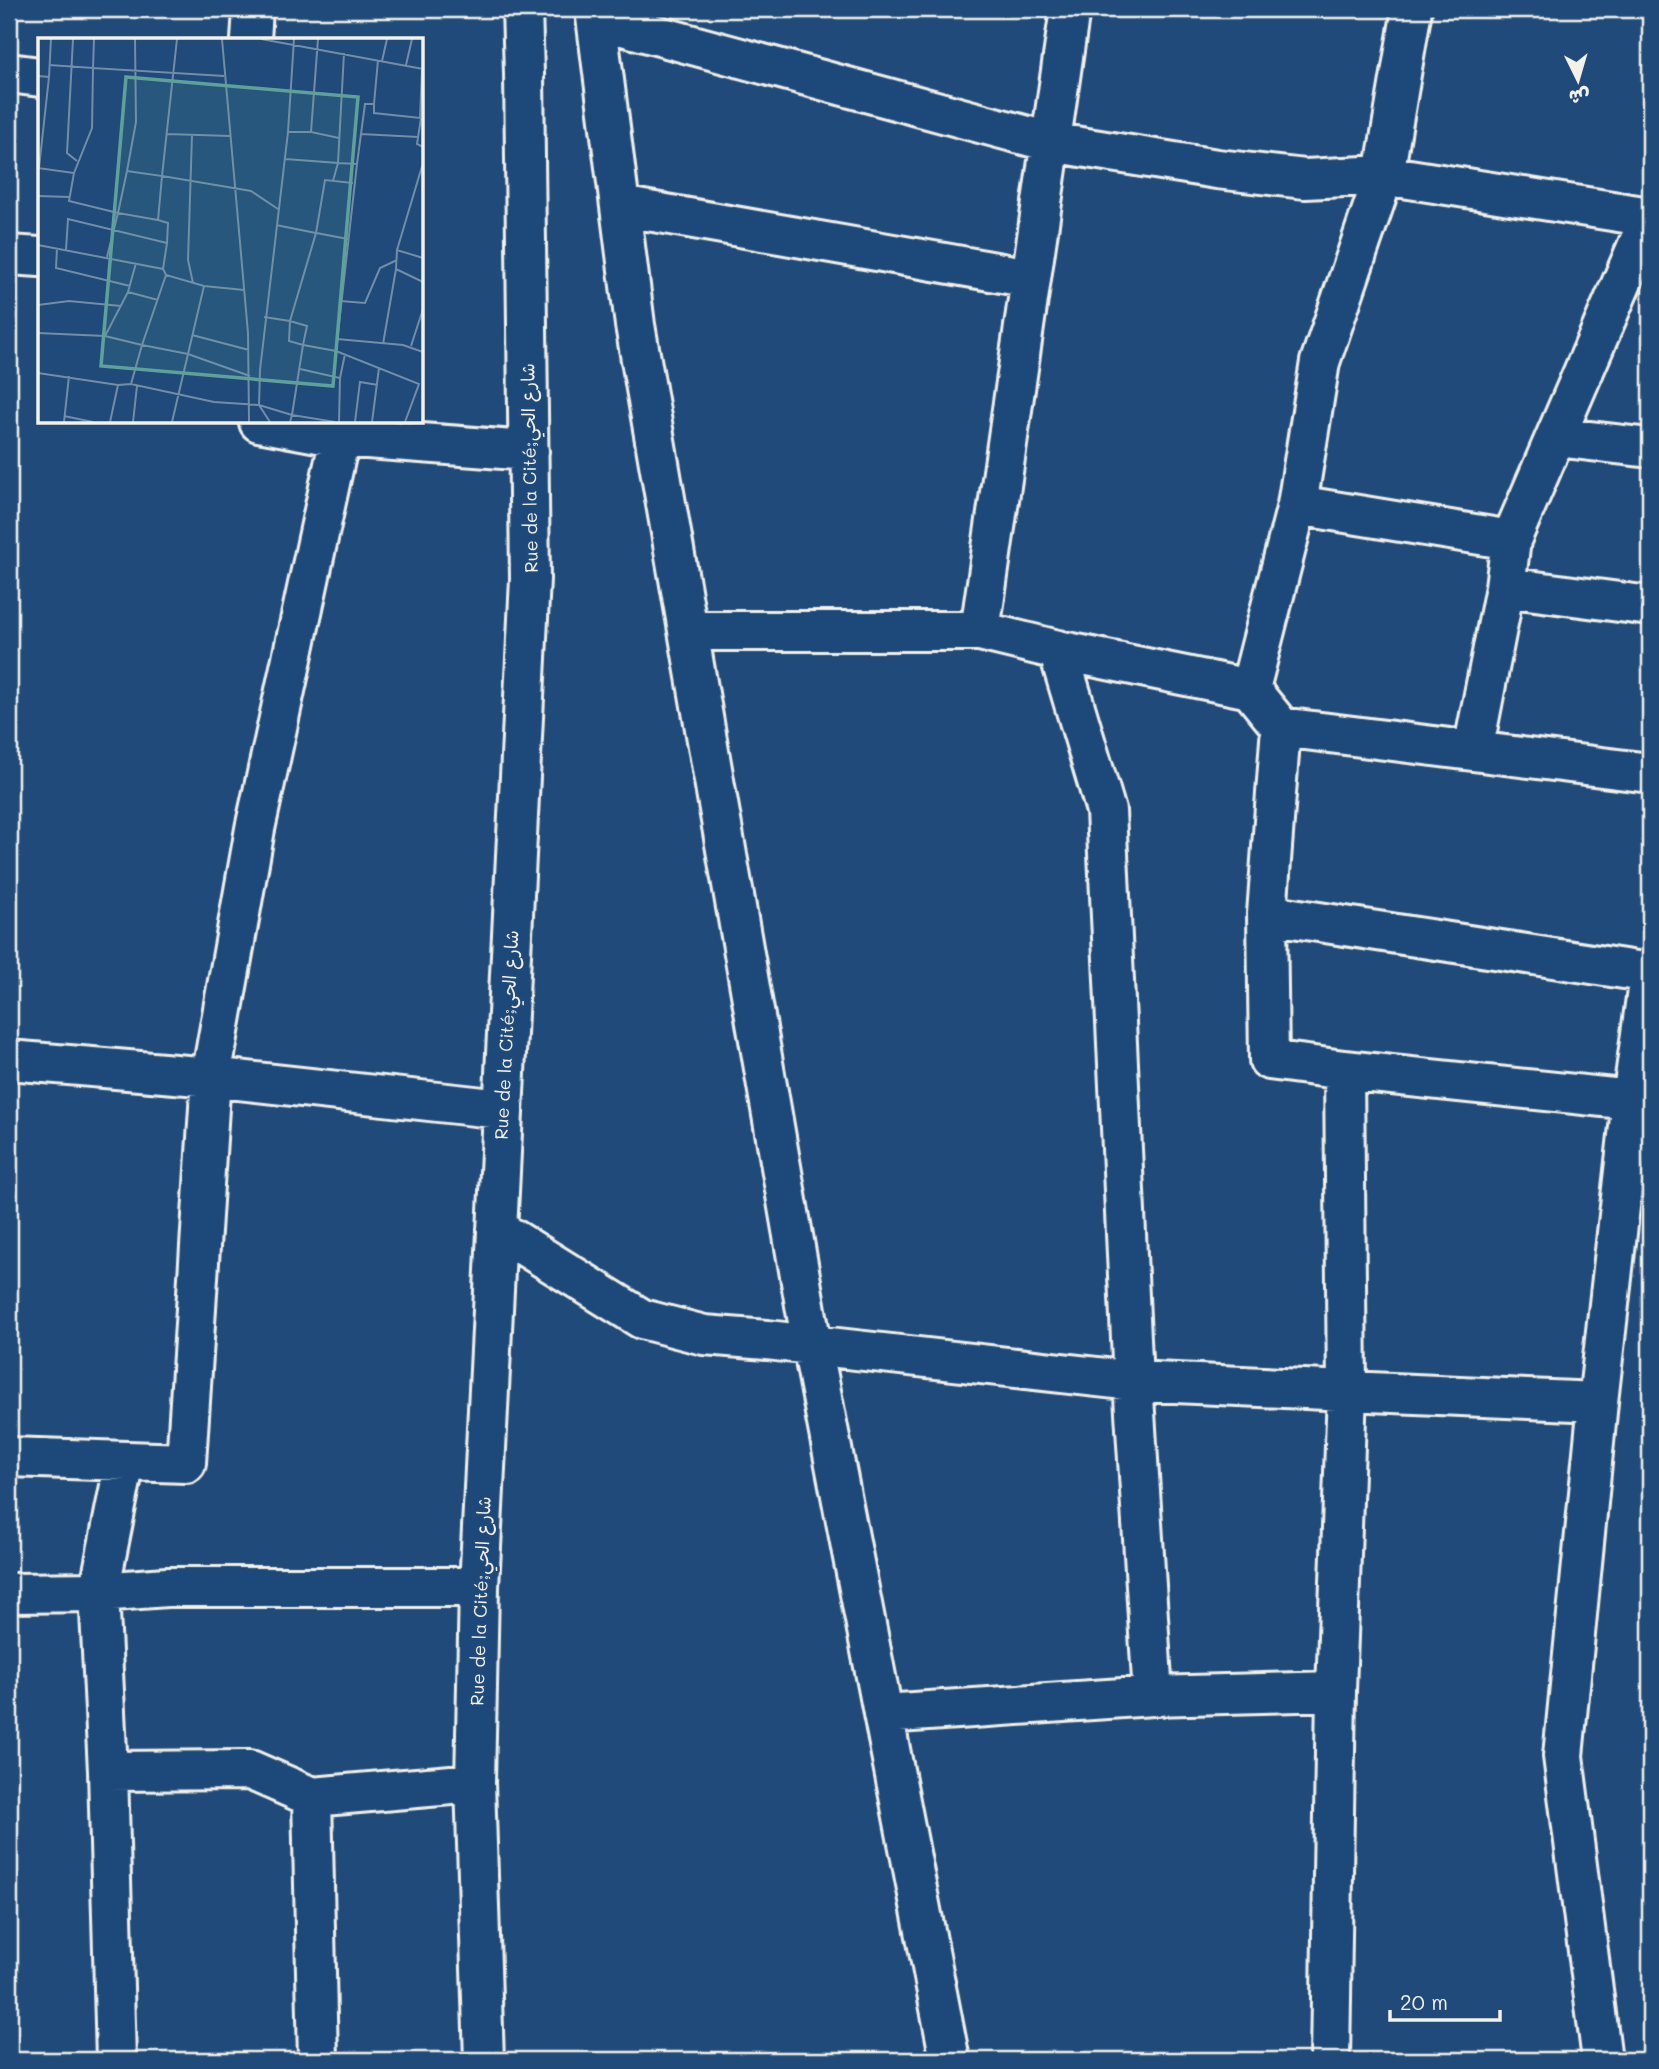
<svg xmlns="http://www.w3.org/2000/svg" width="1659" height="2069" font-family="Mali,'Playpen Sans Arabic',sans-serif">
<style>
.lines{fill:none;stroke-linecap:round;stroke-linejoin:round}
.minor-casing{stroke:#f4f1e8;stroke-width:44}
.minor{stroke:#1f4a7a;stroke-width:38}
.labels{text-anchor:middle;dominant-baseline:central;stroke-width:5;stroke-linejoin:round;paint-order:stroke}
.street-label{font-size:18px;fill:#f4f1e8;stroke:#1f4a7a}
.inset-road{fill:none;stroke:#748da6;stroke-width:2}
.view{fill:#5fa199;fill-opacity:0.15;stroke:#5fa199;stroke-width:3.5}
.inset-edge{fill:none;stroke:#f4f1e8;stroke-width:3.5}
</style>
<rect width="100%" height="100%" fill="#1f4a7a"/>
<filter id="ink" filterUnits="userSpaceOnUse"><feTurbulence type="fractalNoise" baseFrequency=".0143" numOctaves="2"/><feDisplacementMap in="SourceGraphic" scale="14" xChannelSelector="R" yChannelSelector="G"/><feConvolveMatrix kernelMatrix="1 2 1 2 8 2 1 2 1" color-interpolation-filters="sRGB"/></filter>
<g filter="url(#ink)">
<g class="lines">
<defs>
<path id="minor" d="M595,9l40,316 177,1020 138,715
M1412,9l-28,166 266,42 -139,323
M597,19l453,123 167,27 88,10 79,-4 -64,187 -23,143 -47,184
M251,40l2,-31
M9,73l31,4
M620,206l410,72
M9,255l31,2
M259,422l81,15 189,14
M1556,437l94,11
M1297,505l214,35 -6,47 -32,164
M1505,587l145,19
M688,631h292l78,19 192,39 31,38 369,46
M980,631l90,-622
M1058,650l48,161 27,570 20,315
M1281,727l-14,187 383,59
M1267,914l2,146 75,10
M1650,968l-18,132 18,3
M9,1060l202,17 44,-248 85,-392v-15
M1344,1070l288,30 -34,302 -251,-11z
M497,1229l145,90 62,16 63,5 366,41 214,10 -11,300 -6,369
M1598,1402l-35,354 39,304
M9,1457l177,6 25,-386 291,32
M125,1461l-26,131 68,-5h312
M9,1593l90,-1 9,179 8,289
M883,1714l270,-18 183,-5
M108,1771l142,-1 62,27 6,263
M312,1797l163,-14
M484,2060l-9,-277 4,-196 51,-1008 -6,-506 -2,-64"/>
</defs>
<use href="#minor" class="minor-casing"/>
<use href="#minor" class="minor"/>
</g>
</g>
<g class="labels">
<g class="street-label">
<text transform="translate(529 468) rotate(-91)">Rue de la Cité;شارع الحي</text>
<text transform="translate(506 1035) rotate(-87)">Rue de la Cité;شارع الحي</text>
<text transform="translate(480 1601) rotate(-88)">Rue de la Cité;شارع الحي</text>
</g>
</g>
<g transform="translate(38 38)">
<rect width="385" height="385" fill="#1f4a7a"/>
<path class="inset-road" d="M35,1l-6,114 10,8M139,1l-15,137 89,15 27,18M184,1l26,294 1,89M223,1l162,30M280,1l-7,93 28,6M306,15l-6,110 19,1 8,-60h9l4,-44M344,23l5,-22M11,27l44,3 1,-29M368,27l6,-26M0,38l11,1 -10,91M11,39l2,-38M336,66v9l46,5 2,-49M383,80l-4,26 6,3M250,94h23M129,96l63,2M323,96l57,3M154,97l-4,125 5,23M247,121l53,4 -5,18M0,130l36,5 -5,28 49,12 -11,44M89,133l35,5 -4,44 -40,-7zM89,133l9,-49 -1,-83M36,135l18,-45 1,-60 131,8M0,158l32,1M120,182l10,3 -1,20M238,187l40,8 9,-53 28,3M0,207l125,24 3,6 38,11 40,4M19,210l-1,20 74,18M28,212l2,-31 99,24 -4,26M359,212l26,-87M98,225l-8,29 30,8M358,231l1,-19 26,8M128,237l-24,70 46,9 62,22M90,254l-23,44 37,9 -11,39M302,263l25,2 15,-35 17,-8M0,267l31,-4 52,5M226,279l26,4 17,5 -4,19 -14,-4 1,-20 26,-88 32,6M0,295l67,3M154,297l57,15M299,301l66,6 20,7M345,306l13,-75 27,13M373,308l12,-37M298,313l21,-187M262,331l40,9 -1,44M0,335l80,12M302,340l5,-24M26,378l29,6M26,384l5,-46M72,384l8,-37 13,-1 83,18 45,3 33,10 -2,7M95,384l4,-36M134,384l32,-136M232,384l-11,-17 1,-35 28,-238 6,-93M297,384l-43,-7 11,-70 33,6 83,33 -14,38M317,384l5,-40 18,3M334,384l7,-54"/>
<path class="view" d="M88,39l232,20 -25,289 -232,-20z"/>
<rect width="385" height="385" class="inset-edge"/>
</g>
<rect width="1659" height="2069" fill="none" stroke="#1f4a7a" stroke-width="35"/>
<rect x="18" y="18" width="1624" height="2034" fill="none" stroke="#f4f1e8" stroke-width="2.5" filter="url(#ink)"/>
<g transform="translate(1578 80) rotate(175)" stroke="#1f4a7a" stroke-width="5" paint-order="stroke">
<path d="M0-5L12 26L0 18L-12 26Z" fill="#f4f1e8"/>
<text y="-10" font-size="19" font-weight="bold" text-anchor="middle" fill="#f4f1e8">ش</text>
</g>
<path d="M1390 2010v10h110v-10" fill="none" stroke="#f4f1e8" stroke-width="3.5"/>
<text x="1400" y="2010" font-size="21" fill="#f4f1e8" stroke="#1f4a7a" stroke-width="5" paint-order="stroke">20 m</text>
</svg>
